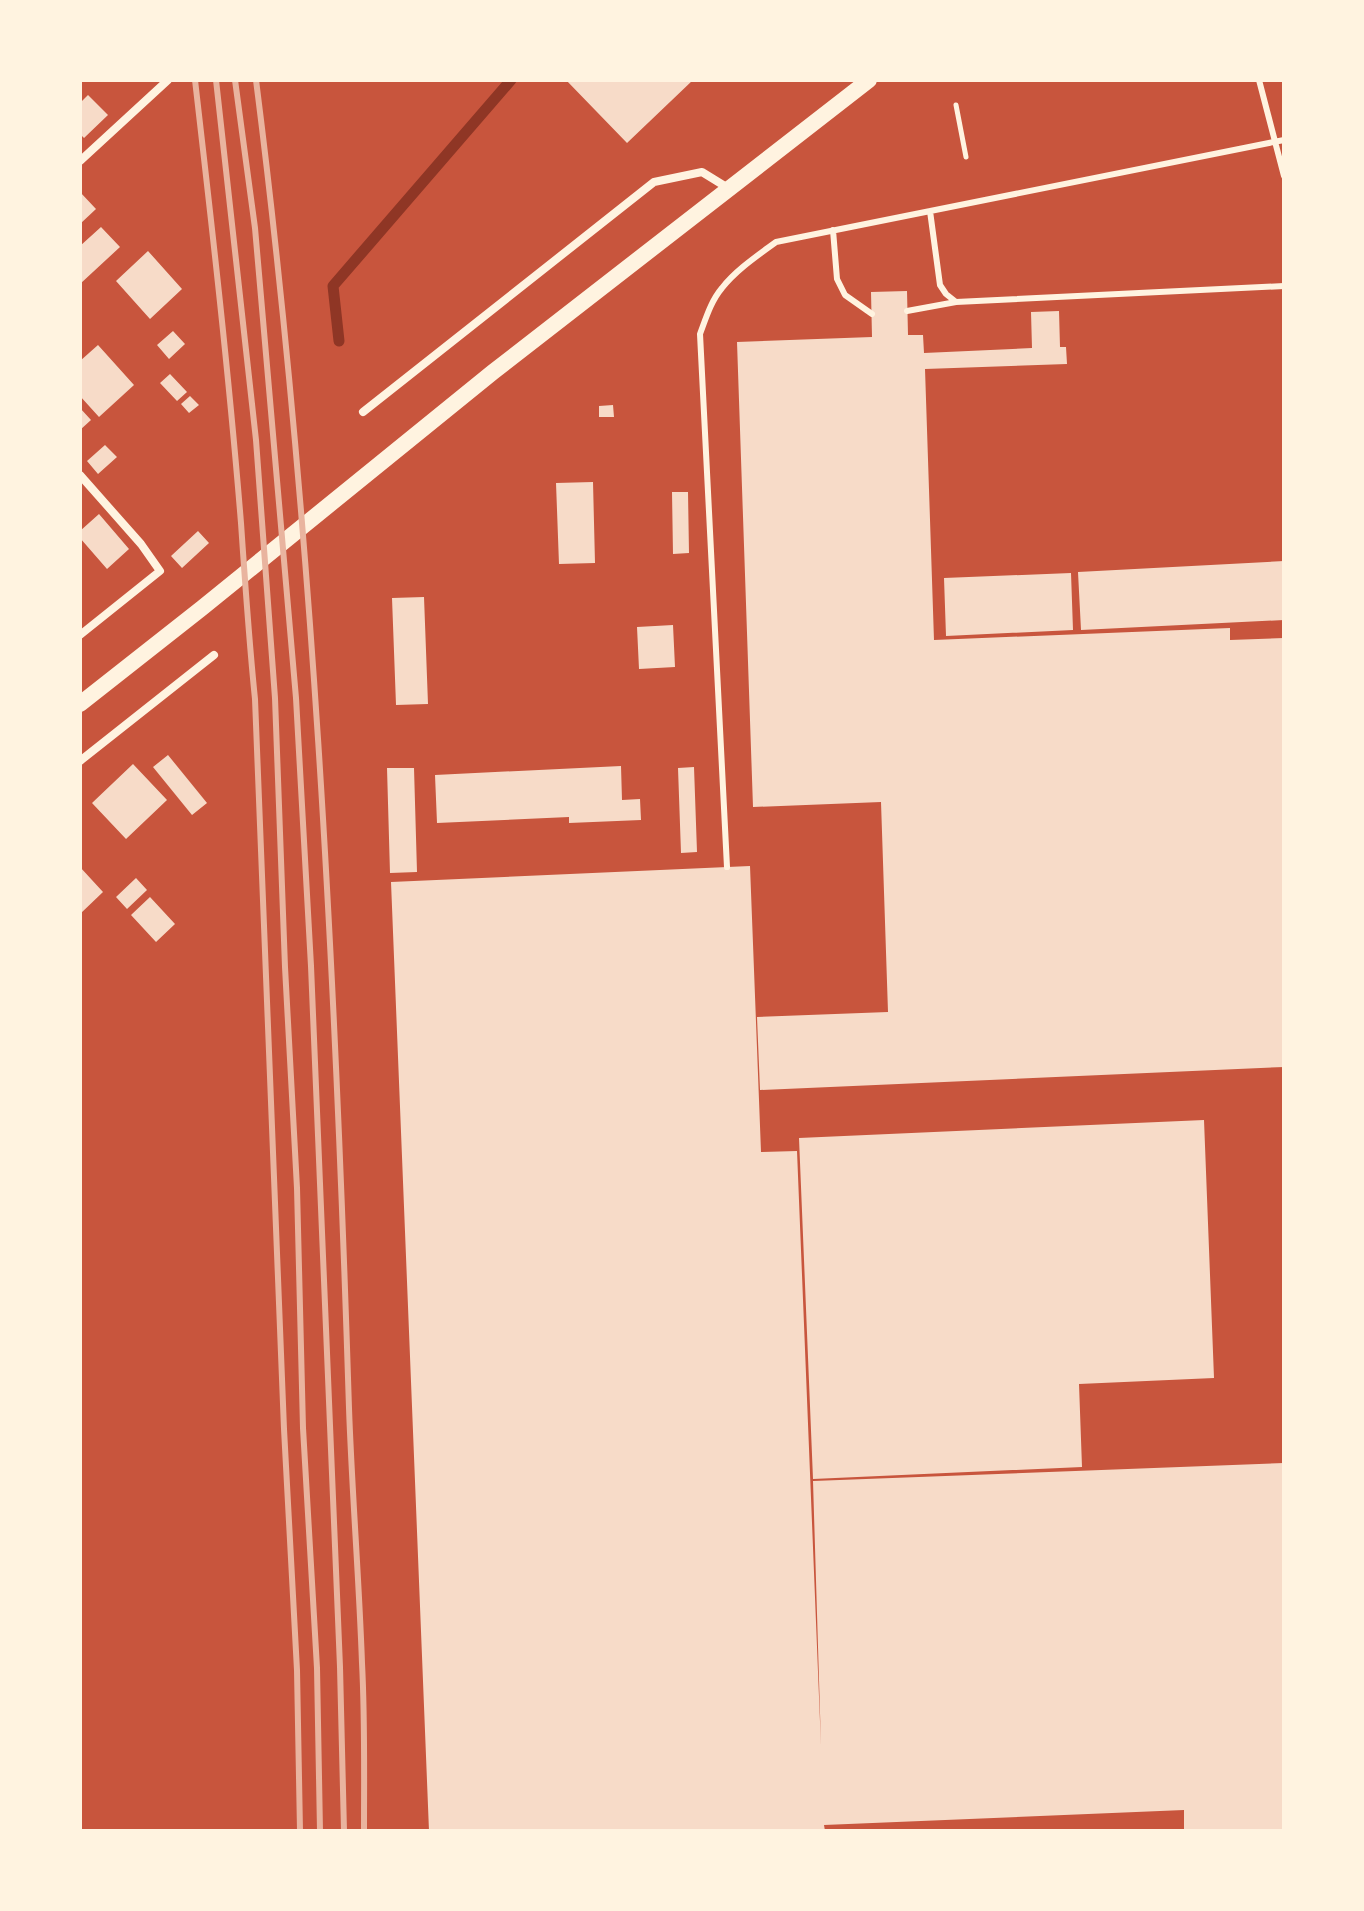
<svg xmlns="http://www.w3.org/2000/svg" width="1364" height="1911" font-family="'Playfair Display',serif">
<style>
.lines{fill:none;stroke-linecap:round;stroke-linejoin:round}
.stream{stroke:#8f3625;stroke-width:11}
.building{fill:#f7dbc8}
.path{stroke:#fff3e0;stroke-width:5}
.service{stroke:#fff3e0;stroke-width:6}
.minor{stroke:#fff3e0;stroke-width:8}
.secondary{stroke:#fff3e0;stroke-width:16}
.rail{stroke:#e9b49f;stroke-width:6}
</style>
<rect width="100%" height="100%" fill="#c8553d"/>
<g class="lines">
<path class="stream" d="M339,341l-6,-55 178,-206"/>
</g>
<path class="building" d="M566,80h127l-66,63z
M88,95l20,20 -24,23 -4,-4v-31z
M80,192l16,17 -16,15z
M101,227l19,20 -40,37v-38z
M148,251l34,38 -32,30 -34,-38z
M907,291l1,44h15l1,18 108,-5 -1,-36 28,-1 1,36h6l1,17 -142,5 9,271 296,-12v12l54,-2v429l-524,23 -3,-73 131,-5 -7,-210 -128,5 -16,-465 135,-5 -1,-45z
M173,331l12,13 -16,15 -12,-14z
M98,345l36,40 -35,32 -19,-21v-35z
M170,374l17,18 -10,9 -17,-18z
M190,396l9,9 -10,8 -8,-9z
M613,405l1,12h-15v-11z
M80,408l11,12 -11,10z
M105,445l12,12 -19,17 -11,-13z
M593,482l2,81 -36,1 -3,-81z
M672,492h16l1,61 -16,1z
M99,514l30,35 -22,20 -27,-31v-7z
M198,531l11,12 -27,25 -11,-12z
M1284,561v59l-203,10 -3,-58z
M1071,573l2,57 -127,6 -2,-58z
M424,597l4,107 -32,1 -4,-107z
M673,625l2,42 -36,2 -2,-42z
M168,755l39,48 -15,12 -39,-48z
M133,764l34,36 -41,39 -34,-36z
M621,766l1,34 18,-1 1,21 -72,3v-6l-132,6 -2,-48z
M694,767l3,85 -16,1 -3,-85z
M387,768h27l3,104 -27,1z
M750,866l11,286 36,-1 24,595 -8,-265 471,-18v368h-100v-21l-360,15 1,6h-396l-38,-949z
M80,867l23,25 -23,22z
M136,878l11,12 -20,19 -11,-12z
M150,897l25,27 -19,18 -25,-27z
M1204,1120l10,258 -135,6 3,83 -269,12 -14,-341z"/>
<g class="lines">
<path class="path" d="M956,105l10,52"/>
<path class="service" d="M1259,80l25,96
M930,211l10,74 6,9 10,8 328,-16
M833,230l4,49 8,16 27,19
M907,311l49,-9
M727,867l-27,-533c6,-16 11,-33 22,-46 14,-18 35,-32 54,-46l508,-102"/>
<path class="minor" d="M80,161l88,-81
M363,412l291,-230 48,-10 26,16
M80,475l61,69 19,27 -80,64
M80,761l134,-106"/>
<path class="secondary" d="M80,704l122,-96 291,-236 376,-292"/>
<path class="rail" d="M195,80c17,147 34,295 46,443 4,59 8,118 14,176l29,730 13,241 3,161
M216,80l40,360 19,258 10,269 12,221 6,240 14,240 3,163
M235,80l20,148 41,470 15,268 29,701 4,164
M256,80c56,440 79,884 93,1328 3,85 10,170 13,255 3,56 2,112 2,168"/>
</g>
<rect width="1364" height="1911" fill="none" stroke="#fff3e0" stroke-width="164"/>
</svg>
